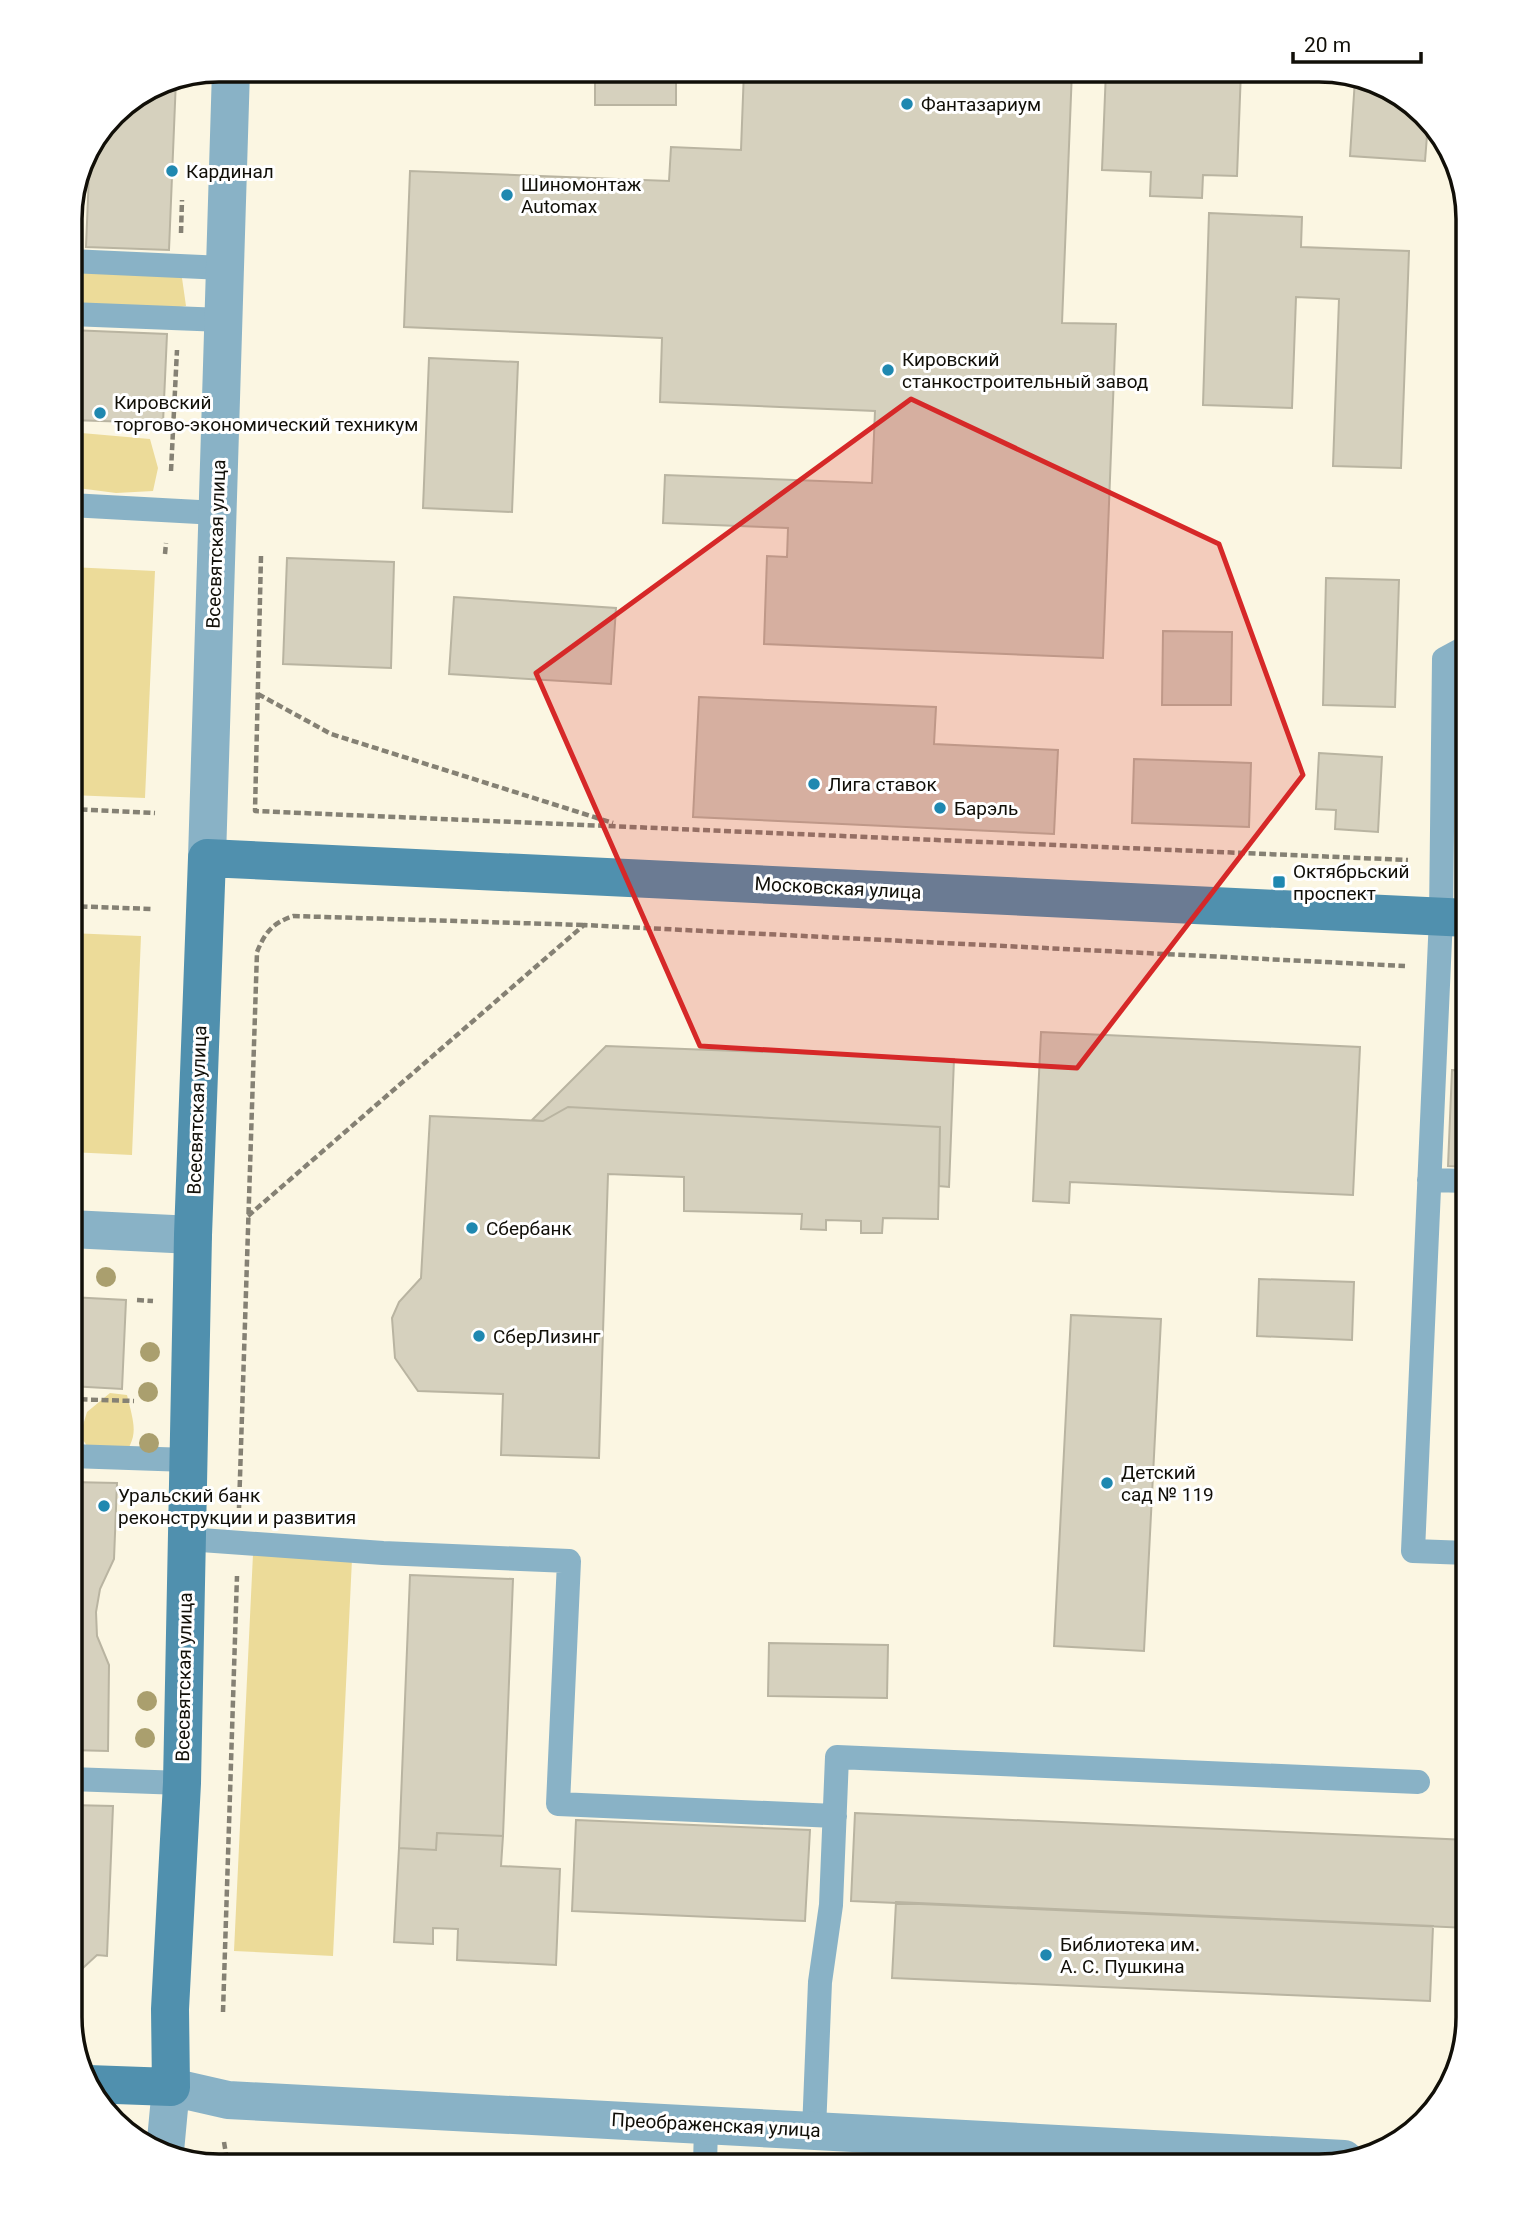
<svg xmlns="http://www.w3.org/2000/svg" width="1538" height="2236" font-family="Roboto,sans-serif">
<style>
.green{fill:#ecdb99}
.building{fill:#d6d1be;stroke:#b9b4a1;stroke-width:2}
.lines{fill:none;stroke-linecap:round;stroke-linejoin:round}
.path{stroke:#858174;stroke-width:4.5;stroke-dasharray:7 3.5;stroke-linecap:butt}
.service{stroke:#89b2c6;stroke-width:24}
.minor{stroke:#89b2c6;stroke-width:38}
.secondary{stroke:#5090ae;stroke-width:38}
.tree{fill:#aa9f6e}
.marked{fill:#d62828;fill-opacity:0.2;stroke:#d62828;stroke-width:5;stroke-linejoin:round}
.poi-dot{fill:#1f88b0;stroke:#fff;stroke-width:2.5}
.labels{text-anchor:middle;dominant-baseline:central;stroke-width:6;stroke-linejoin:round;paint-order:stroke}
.poi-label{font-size:19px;fill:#110f08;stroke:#fff;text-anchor:start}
.street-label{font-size:19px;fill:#110f08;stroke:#fff}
.rim{fill:none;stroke:#110f08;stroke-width:3.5}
</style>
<rect width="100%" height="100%" fill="#fbf6e2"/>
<path class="green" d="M70,251l112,27 4,28 -116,17z
M70,432l80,7 8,29 -5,23 -37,2 -46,-6z
M70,567l85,4 -10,227 -75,-3z
M70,933l71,3 -9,219 -62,-3z
M110,1393l17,2c8,33 13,42 -10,69l-20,-2 -17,-27 7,-23z
M253,1554l99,5 -19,397 -99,-5z"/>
<path class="building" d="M595,70h81v35h-81z
M744,70h328l-10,253 54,1 -13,334 -339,-14 3,-88 20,1 1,-29 -125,-5 2,-48 207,8 3,-72 -215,-9 2,-64 -258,-11 6,-156 259,10 2,-34 70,3z
M1106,70h135l-4,106 -34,-1 -1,23 -52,-2 1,-24 -49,-2z
M176,79l-7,171 -83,-3 4,-98 24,-35 49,-33z
M1355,79l46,16 27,28 -3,38 -75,-5z
M1209,213l93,4 -1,30 108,4 -8,217 -68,-2 6,-167 -43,-2 -4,111 -89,-3z
M70,330l97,4 -4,89 -93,-3z
M429,358l89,4 -6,150 -89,-4z
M287,558l107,4 -3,106 -108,-4z
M1326,578l73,2 -4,127 -72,-2z
M454,597l162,11 -5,76 -162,-10z
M1163,631l69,1 -1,73h-69z
M1467,671h1v88h-4z
M699,697l237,10 -2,37 124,6 -4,84 -361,-17z
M1319,753l63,4 -4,75 -43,-3 1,-19 -20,-1z
M1134,759l117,4 -2,64 -117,-4z
M1041,1032l319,15 -7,148 -283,-13 -1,21 -36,-2z
M606,1046l348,13 -5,128 -10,-1 1,-59 -372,-20 -25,14 -11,-1z
M1452,1070l16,1v96l-20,-1z
M568,1107l372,20 -2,92 -55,-1 -1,15h-21v-12l-35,-1v10l-25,-1 1,-15 -118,-3v-34l-76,-3 -9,284 -98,-3 2,-61 -85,-3 -23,-33 -3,-40 7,-16 22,-24 9,-162 113,5z
M1259,1279l95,3 -2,58 -95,-4z
M70,1297l56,3 -4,89 -52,-3z
M1071,1315l90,4 -17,332 -90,-5z
M70,1482l47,1 -3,76 -14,30 -4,23 1,24 12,29 -1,86 -38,-1z
M410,1575l103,4 -10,257 -66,-3 -1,17 -37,-2z
M769,1643l119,2 -1,53 -119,-2z
M70,1805l43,1 -6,150 -10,-1 -27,25z
M855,1813l613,27v88l-617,-27z
M576,1820l234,10 -5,91 -233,-10z
M437,1833l66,3 -2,30 59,3 -4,96 -99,-5 1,-31 -25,-1v16l-39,-2 5,-94 37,2z
M896,1902l537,24 -3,75 -538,-23z"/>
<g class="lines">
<path class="path" d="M181,233l1,-33
M171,471l6,-121
M165,554l1,-11
M261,556l-6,255 1153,49
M258,694l73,40 282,89
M70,809l85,4
M70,906l82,3
M248,1216l336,-291 821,41
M137,1300l16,1
M70,1399l64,2
M239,1508l18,-556c8,-20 16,-29 36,-36l291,9
M223,2012l14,-436
M224,2142l4,24"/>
<path class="service" d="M70,261l154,7
M70,314l153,6
M70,505l147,8
M1429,1180l39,1
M70,1456l118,4
M187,1539l196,14 186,8 -11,243 277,12
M1468,1553l-55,-2 28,-634 3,-258 24,-13
M70,1779l112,4
M814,2130l6,-148 11,-77 6,-148 581,25
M705,2166l1,-41"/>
<path class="minor" d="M207,858l24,-788
M70,1229l123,6
M165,2151l6,-64 57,13 1116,59"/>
<path class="secondary" d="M88,2084l83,3 -1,-78 12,-226 11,-548 14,-377 1261,60"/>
</g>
<g class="tree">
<circle cx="106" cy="1277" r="10"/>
<circle cx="150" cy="1352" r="10"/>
<circle cx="148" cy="1392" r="10"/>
<circle cx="149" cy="1443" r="10"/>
<circle cx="147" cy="1701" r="10"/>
<circle cx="145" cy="1738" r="10"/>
</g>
<path class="marked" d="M911,399l308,145 84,231 -226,293 -377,-22 -164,-373z"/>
<g class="poi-dot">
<circle cx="907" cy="104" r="7"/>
<circle cx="172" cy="171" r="7"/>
<circle cx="507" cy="195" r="7"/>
<circle cx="888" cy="370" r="7"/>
<circle cx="100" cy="413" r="7"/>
<circle cx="814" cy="784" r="7"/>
<circle cx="940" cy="808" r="7"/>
<rect x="1272" y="875" width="14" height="14" rx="3.5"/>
<circle cx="472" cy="1228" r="7"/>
<circle cx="479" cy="1336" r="7"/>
<circle cx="1107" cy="1483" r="7"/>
<circle cx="104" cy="1506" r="7"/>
<circle cx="1046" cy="1955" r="7"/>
</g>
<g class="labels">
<g class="poi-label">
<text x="921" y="104">Фантазариум</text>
<text x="186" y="171">Кардинал</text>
<text x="521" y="184">Шиномонтаж<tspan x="521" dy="22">Automax</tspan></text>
<text x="902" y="359">Кировский<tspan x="902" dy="22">станкостроительный завод</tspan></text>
<text x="114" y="402">Кировский<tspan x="114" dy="22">торгово-экономический техникум</tspan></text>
<text x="828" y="784">Лига ставок</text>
<text x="954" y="808">Барэль</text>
<text x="1293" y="871">Октябрьский<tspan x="1293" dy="22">проспект</tspan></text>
<text x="486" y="1228">Сбербанк</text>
<text x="493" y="1336">СберЛизинг</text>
<text x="1121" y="1472">Детский<tspan x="1121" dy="22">сад № 119</tspan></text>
<text x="118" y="1495">Уральский банк<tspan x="118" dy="22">реконструкции и развития</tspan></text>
<text x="1060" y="1944">Библиотека им.<tspan x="1060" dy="22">А. С. Пушкина</tspan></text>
</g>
<g class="street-label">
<text transform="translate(216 544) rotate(-88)">Всесвятская улица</text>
<text transform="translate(838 888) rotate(3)">Московская улица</text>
<text transform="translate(197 1110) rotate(-88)">Всесвятская улица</text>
<text transform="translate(184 1677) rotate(-89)">Всесвятская улица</text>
<text transform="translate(716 2125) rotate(3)">Преображенская улица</text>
</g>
</g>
<path d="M0 0H1538V2236H0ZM219 82H1319A137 137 0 0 1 1456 219V2017A137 137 0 0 1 1319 2154H219A137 137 0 0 1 82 2017V219A137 137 0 0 1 219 82Z" fill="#fff" fill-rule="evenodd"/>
<path class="rim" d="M219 82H1319A137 137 0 0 1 1456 219V2017A137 137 0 0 1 1319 2154H219A137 137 0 0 1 82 2017V219A137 137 0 0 1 219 82Z"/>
<path d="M1293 52v10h128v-10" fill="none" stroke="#110f08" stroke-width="3.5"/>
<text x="1304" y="52" font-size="21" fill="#110f08" stroke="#ffffff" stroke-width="5" paint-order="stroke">20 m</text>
</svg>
